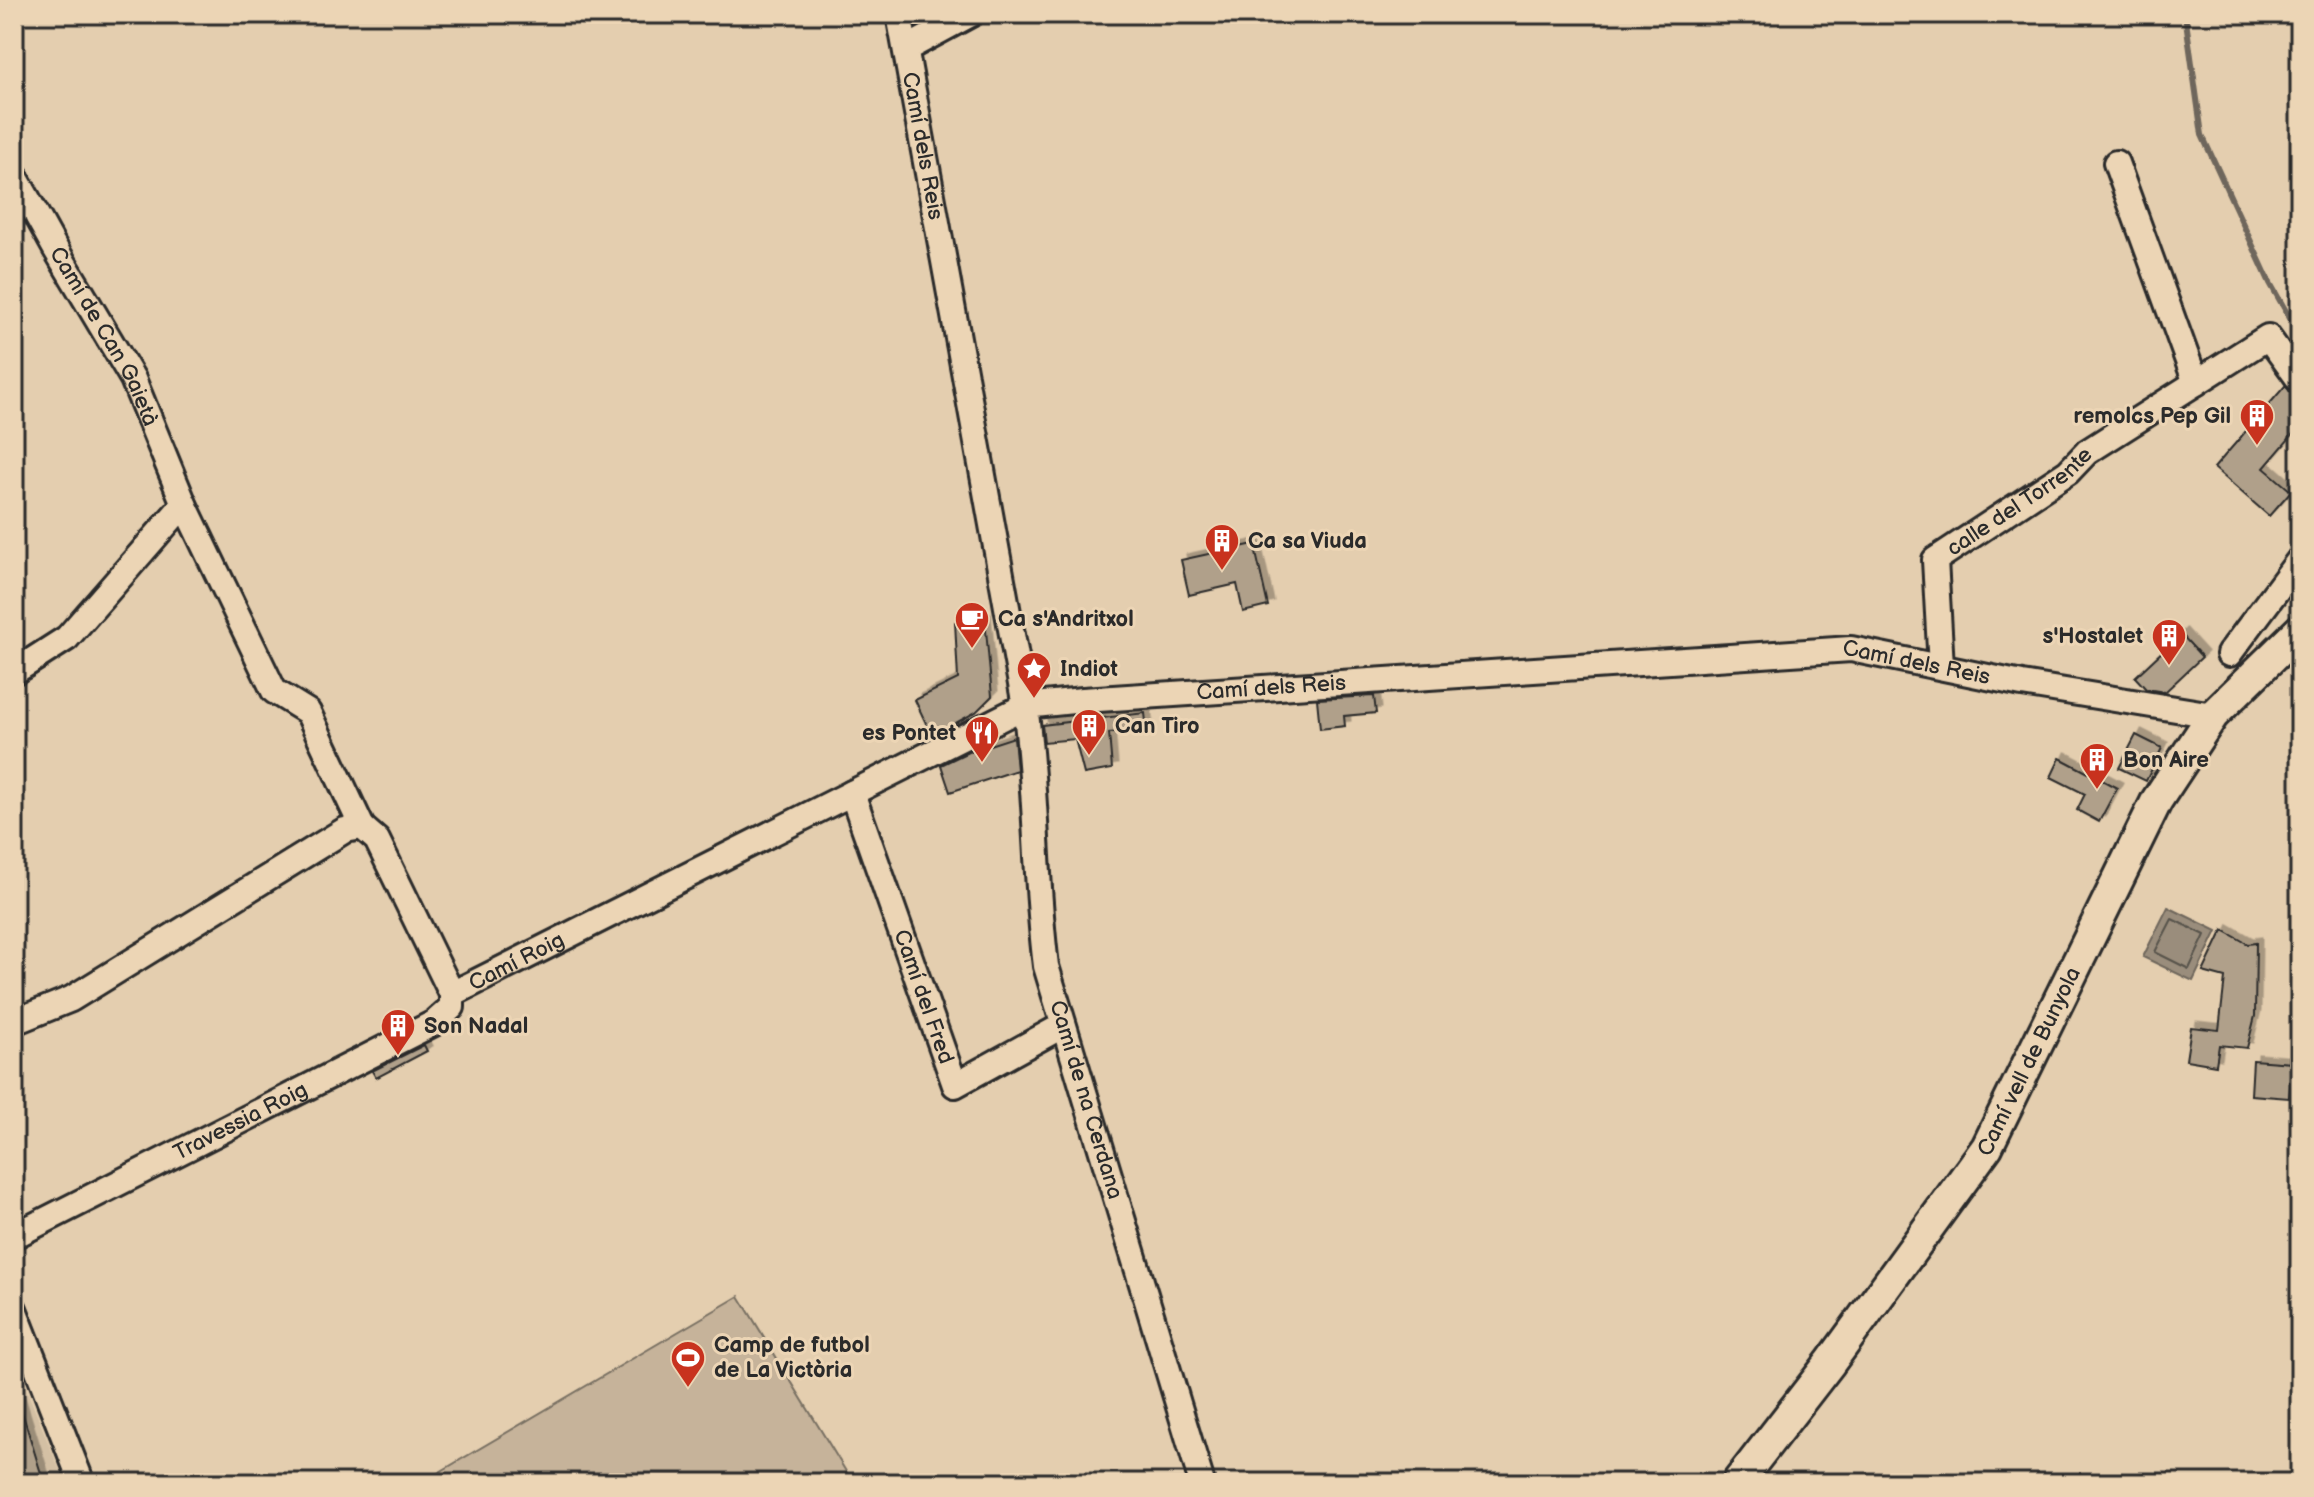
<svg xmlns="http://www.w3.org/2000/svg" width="2314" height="1497" font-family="'Balsamiq Sans',sans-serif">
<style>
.built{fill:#d4c0a4}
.green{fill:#c6b39a;stroke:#786f62;stroke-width:2}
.water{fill:#9a8d7b;stroke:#6e665b;stroke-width:2}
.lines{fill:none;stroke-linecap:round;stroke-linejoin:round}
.shore{stroke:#57524b;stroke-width:2}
.stream{stroke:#6e665b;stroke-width:6}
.building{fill:#b0a08a;stroke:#2b2b2b;stroke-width:2;filter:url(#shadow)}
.minor-casing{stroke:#2b2b2b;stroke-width:30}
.tertiary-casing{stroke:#2b2b2b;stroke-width:36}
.minor{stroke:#ecd5b5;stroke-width:24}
.tertiary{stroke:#ecd5b5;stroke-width:30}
.labels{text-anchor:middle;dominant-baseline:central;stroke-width:6;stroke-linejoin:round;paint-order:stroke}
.street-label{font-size:22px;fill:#2b2b2b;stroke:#ecd5b5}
.poi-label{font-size:22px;font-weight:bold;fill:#2b2b2b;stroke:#ecd5b5;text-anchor:start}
</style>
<defs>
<filter id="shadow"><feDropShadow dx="5.5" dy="-5.5" stdDeviation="0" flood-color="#0004"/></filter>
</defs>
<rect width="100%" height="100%" fill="#e4ceaf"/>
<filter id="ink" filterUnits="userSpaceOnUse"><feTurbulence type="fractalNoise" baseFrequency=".0125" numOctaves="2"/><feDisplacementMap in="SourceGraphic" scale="16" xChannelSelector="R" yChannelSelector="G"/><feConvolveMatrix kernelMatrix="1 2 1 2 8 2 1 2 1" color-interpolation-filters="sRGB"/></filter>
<g filter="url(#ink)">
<path class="built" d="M14,1360l51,123h-51z"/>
<path class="green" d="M739,1296l114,187h-432z"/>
<path class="water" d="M2168,907l49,24 -24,50 -50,-24z"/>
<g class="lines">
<path class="shore" d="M2172,919l33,16 -16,34 -34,-17z"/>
<path class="stream" d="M2185,14l17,121 68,148 30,53"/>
</g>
<path class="building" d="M2285,386l8,8 7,2v30l-36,42 27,23 -22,25 -55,-48z
M1254,544l14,62 -25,6 -6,-28 -48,11 -8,-35z
M985,619l7,77 -16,16 -44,24 -17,-36 43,-21 -3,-57z
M2181,634l21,23 -37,35 -19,-3 -11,-12z
M1374,696l2,17 -32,3 1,10 -25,3 -3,-30z
M1145,713l2,17 -38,3 3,36 -28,5 -9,-35 -31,3 -2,-17z
M2136,735l26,13 -16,33 -27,-13z
M1014,737l3,33 -67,22 -9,-27 27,-13z
M2060,758l57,30 -18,34 -22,-12 8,-16 -34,-17z
M2223,930l25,14 8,-1 -1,73 -8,32 -28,-3 -3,20 -30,-5 5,-33 28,3 6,-52 -22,-6z
M424,1045l3,6 -51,27 -4,-7z
M2253,1060l39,3 -3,35 -38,-3z
M14,1399h4l26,84h-30z"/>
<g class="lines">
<defs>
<g id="minor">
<path id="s1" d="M899,14l126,692c12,87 10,174 21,260l156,517"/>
<path d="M906,49l65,-35"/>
<path d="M2116,163l80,220"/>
<path id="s2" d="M14,174l41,74 78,131 51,125 90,187 34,21 54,115"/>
<path d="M2229,654l71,-95"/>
<path id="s3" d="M1941,667l-6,-107 133,-88 19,-20 181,-115 32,44"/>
<path d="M14,672l53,-34 117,-134"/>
<path id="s4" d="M852,793l103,292 107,-59"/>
<path id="s5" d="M14,1022l57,-23 274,-169 17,-3 15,13 75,154 573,-288 58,-6 768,-51 171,35 191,31"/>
<path id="s6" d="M14,1236l420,-213 18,-16v-13"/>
<path d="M14,1309l68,174"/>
</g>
<g id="tertiary">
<path id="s7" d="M1737,1483l93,-120 157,-216 170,-347 56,-85 87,-85"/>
</g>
</defs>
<use href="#minor" class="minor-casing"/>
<use href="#tertiary" class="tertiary-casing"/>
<use href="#minor" class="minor"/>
<use href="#tertiary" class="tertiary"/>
</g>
</g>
<defs>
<symbol id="building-pin" viewBox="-11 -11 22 30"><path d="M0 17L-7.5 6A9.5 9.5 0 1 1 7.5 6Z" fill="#c8321e" stroke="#ecd5b5"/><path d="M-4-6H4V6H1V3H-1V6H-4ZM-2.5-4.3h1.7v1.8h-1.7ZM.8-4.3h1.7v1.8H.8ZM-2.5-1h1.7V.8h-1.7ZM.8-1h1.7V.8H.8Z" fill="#fff"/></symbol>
<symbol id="cafe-pin" viewBox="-11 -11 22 30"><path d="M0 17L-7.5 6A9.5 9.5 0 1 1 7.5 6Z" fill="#c8321e" stroke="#ecd5b5"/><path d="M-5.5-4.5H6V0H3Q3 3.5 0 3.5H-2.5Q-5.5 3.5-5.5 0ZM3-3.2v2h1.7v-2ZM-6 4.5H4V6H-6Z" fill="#fff"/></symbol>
<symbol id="sight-pin" viewBox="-11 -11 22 30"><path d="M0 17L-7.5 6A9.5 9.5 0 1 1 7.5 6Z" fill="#c8321e" stroke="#ecd5b5"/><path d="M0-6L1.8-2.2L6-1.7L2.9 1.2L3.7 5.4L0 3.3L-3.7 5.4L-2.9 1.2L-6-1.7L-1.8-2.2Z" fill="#fff"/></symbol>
<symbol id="restaurant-pin" viewBox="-11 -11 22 30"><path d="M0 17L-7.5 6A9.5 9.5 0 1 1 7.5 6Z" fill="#c8321e" stroke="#ecd5b5"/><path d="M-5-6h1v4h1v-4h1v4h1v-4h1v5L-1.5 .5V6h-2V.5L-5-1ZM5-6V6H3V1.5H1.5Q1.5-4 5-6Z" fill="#fff"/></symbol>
<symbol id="stadium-pin" viewBox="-11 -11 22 30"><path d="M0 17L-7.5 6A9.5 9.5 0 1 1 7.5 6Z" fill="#c8321e" stroke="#ecd5b5"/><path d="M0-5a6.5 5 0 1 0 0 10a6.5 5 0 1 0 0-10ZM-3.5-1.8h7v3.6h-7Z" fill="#fff"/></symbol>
</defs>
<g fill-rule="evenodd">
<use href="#building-pin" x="2237" y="396" width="40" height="54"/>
<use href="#building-pin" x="1202" y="521" width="40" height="54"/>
<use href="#cafe-pin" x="952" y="599" width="40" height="54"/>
<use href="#building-pin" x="2149" y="616" width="40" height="54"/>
<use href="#sight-pin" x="1014" y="649" width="40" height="54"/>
<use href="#building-pin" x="1069" y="706" width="40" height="54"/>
<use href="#restaurant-pin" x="962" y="713" width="40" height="54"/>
<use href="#building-pin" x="2077" y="740" width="40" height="54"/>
<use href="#building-pin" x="378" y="1006" width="40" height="54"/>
<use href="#stadium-pin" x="668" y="1338" width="40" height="54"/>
</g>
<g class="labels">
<g class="street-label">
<text stroke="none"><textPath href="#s1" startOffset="134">Camí dels Reis</textPath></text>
<text stroke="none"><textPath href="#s2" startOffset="186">Camí de Can Gaietà</textPath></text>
<text stroke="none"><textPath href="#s3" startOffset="210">calle del Torrente</textPath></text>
<text stroke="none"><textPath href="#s5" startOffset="2128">Camí dels Reis</textPath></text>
<text stroke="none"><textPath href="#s5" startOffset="1480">Camí dels Reis</textPath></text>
<text stroke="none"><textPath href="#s5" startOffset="664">Camí Roig</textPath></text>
<text stroke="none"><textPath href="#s4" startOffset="216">Camí del Fred</textPath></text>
<text stroke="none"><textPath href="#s7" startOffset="514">Camí vell de Bunyola</textPath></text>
<text stroke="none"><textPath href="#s1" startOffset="1104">Camí de na Cerdana</textPath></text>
<text stroke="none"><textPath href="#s6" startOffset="254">Travessia Roig</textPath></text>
</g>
<g class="poi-label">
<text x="2231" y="416" text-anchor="end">remolcs Pep Gil</text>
<text x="1248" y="541">Ca sa Viuda</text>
<text x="998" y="619">Ca s'Andritxol</text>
<text x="2143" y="636" text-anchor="end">s'Hostalet</text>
<text x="1060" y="669">Indiot</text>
<text x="1115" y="726">Can Tiro</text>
<text x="956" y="733" text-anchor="end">es Pontet</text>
<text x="2123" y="760">Bon Aire</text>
<text x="424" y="1026">Son Nadal</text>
<text x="714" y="1345">Camp de futbol<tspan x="714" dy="25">de La Victòria</tspan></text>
</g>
</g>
<rect width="2314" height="1497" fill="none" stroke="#ecd5b5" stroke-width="48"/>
<rect x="24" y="24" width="2266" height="1449" fill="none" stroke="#2b2b2b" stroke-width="3" filter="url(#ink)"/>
</svg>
